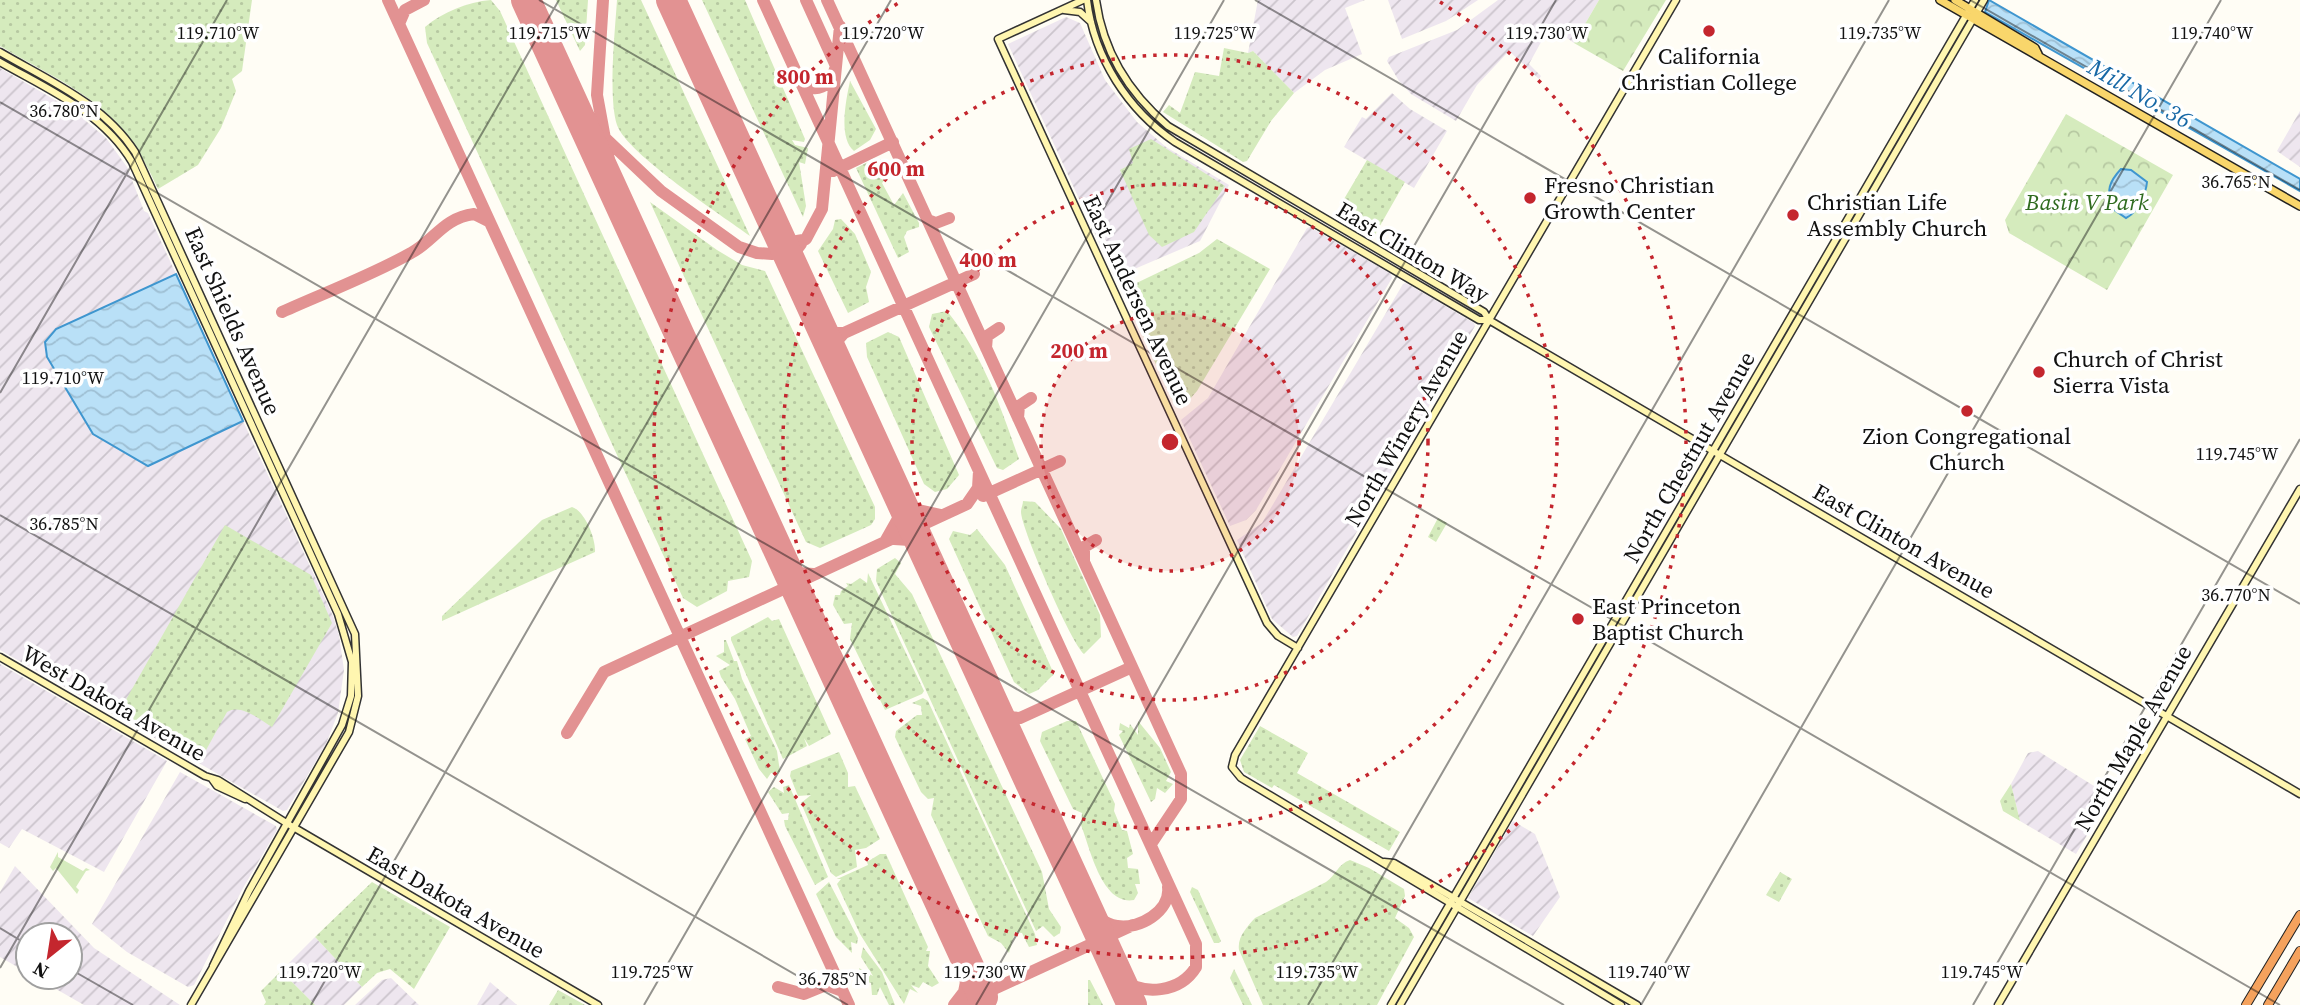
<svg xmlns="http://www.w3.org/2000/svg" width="2300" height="1005" font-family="'Source Serif 4',serif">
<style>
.industrial{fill:url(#industrial-furrows)}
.grass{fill:url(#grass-dots)}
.park{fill:url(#park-crowns)}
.garden{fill:#d5ebbd}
.water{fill:url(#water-waves);stroke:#3f96cf;stroke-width:2}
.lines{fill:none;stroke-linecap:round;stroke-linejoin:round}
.taxiway{stroke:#e29292;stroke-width:12}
.runway{stroke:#e29292;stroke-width:30}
.secondary-casing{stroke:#333;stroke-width:9}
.primary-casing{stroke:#222;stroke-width:10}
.highway-casing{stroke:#222;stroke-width:10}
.secondary{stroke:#fff6b0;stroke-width:6}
.primary{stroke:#f9d66b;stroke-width:7}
.highway{stroke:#f5a25d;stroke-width:8}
.ticks{fill:none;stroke:#111;stroke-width:2;stroke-opacity:0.45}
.ring{fill:none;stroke:#c4262e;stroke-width:3.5;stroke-dasharray:3.5 7}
.poi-dot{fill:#c4262e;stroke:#fff;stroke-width:2.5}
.labels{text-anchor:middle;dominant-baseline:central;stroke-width:7;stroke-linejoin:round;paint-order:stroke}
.poi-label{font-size:23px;fill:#111;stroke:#fff;text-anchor:start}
.park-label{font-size:23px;font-style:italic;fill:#2f6b1f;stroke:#fff}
.street-label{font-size:23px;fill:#111;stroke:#fff}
.water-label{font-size:24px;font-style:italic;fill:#1768a6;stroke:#fff}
.ticks-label{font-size:18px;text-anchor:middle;fill:#111;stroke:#fff;stroke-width:7;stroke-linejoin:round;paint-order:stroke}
.centre{fill:#c4262e;stroke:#fff;stroke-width:3.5}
.ring-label{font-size:21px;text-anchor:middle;font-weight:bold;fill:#c4262e;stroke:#fff;stroke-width:7;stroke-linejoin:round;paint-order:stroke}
</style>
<defs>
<pattern id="industrial-furrows" width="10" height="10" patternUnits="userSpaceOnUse" patternTransform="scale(1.75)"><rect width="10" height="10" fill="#eee6ef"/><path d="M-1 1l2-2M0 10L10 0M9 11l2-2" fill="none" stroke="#cbc4cc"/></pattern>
<pattern id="grass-dots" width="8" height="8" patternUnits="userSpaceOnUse" patternTransform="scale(1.75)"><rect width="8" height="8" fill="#d5ebbd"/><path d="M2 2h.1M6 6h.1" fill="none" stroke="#b6c8a1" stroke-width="1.8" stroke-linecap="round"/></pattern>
<pattern id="park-crowns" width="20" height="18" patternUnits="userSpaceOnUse" patternTransform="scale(1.75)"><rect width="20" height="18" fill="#d5ebbd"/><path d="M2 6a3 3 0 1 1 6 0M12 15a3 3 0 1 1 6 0" fill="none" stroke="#b6c8a1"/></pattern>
<pattern id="water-waves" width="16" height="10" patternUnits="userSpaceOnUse" patternTransform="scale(1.75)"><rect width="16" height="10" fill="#b9e0f7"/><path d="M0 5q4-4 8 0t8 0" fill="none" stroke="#9ebfd3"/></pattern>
</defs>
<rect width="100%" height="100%" fill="#fffdf5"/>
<path class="industrial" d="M1258,0h107l-20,8 17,46 -37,16 -31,23 -41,-42 -5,2z
M1388,0h90l-32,21 -44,18z
M1498,0h101l-25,43 -22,-16 -6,6 -17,31 12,12 -2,3 -30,-28 -32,34 -21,36 -45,-27 -12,-13 -12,-20 2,-4 68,-27z
M1066,17l14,6 25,57 32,42 29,25 63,38 -29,56 -82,35 -4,-1 -106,-231z
M0,68l74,43 32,27 21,29 17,44 4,2 28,61 -122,56 -9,12 103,124 95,-45 90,195 6,19 5,35 -6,43 -12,31 -39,66 -4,1 -283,-161z
M1392,93l18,16 37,22 -33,57 -70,-41 18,-30 4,2z
M2300,111v56l-23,-16z
M1310,227l81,47 1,4 -136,232 -10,10 -16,6 -49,-106 27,-22 99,-170z
M1406,283l68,40 1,3 -178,310 -4,1 -21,-18 -35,-79 25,-17 141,-239z
M0,664l167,97 -63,111 -82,-43 -13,19 -9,-5z
M2038,751l72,45 -34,58 -56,-33 -9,-37 17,-31z
M180,772l96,54 1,4 -34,58 -49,97 -6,2 -61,-35 -35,-28z
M1513,821l22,13 25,63 -27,39 -65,-38z
M15,866l79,82 86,57h-96l-49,-28h35v-42h-42v38l-28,-16v-65z
M315,937l47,50 -18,18h-29l-34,-34z
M391,978l28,27h-64l27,-25z
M490,982l27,23h-40z"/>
<path class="grass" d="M0,0h252l-10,71 -10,8 4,12 -15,37 -23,37 -40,24c-37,-85 -83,-99 -158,-143z
M491,0l9,11 252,550 -3,16 -21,4 -1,10 -30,16 -14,-9 -256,-555 -2,-16c18,-15 42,-25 66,-27z
M556,0h32l-3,45 -5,6z
M617,0h24l109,236c-27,-20 -123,-82 -133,-111 -9,-28 -2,-94 0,-125z
M702,0h43l60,139 -1,3 -12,-2 3,5 13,3 -3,16 -6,-2 7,44 -3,11z
M1224,48l24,5 5,-2 41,42 -23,28 -24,40 -4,1 -80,-50 6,-7 11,8 15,-41 24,4z
M850,81l26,48 -6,11 -16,11c-16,-13 -8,-51 -4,-70z
M1151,139l74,47 -31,46 -32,15 -13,-12 -29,-65 13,-7 -4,-14z
M883,159l6,6 1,9 -8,9 12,22 9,-12 16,30v4l-12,4 -3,6 5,15 -11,6 -42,-90 12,-6z
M1367,160l38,22 -32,56 -39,-22z
M650,202l67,48 25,15 23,6 110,236v12l-4,6 -51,23 -14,-6z
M841,219l14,15 16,38 -5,15 3,15 -21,11 -30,-62 15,-22 2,-9z
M1217,239l53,30 -73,122 -8,9 -14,6 -53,-116 77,-37z
M947,311c36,44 53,94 72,148l-16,11 -6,-2 -68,-141 3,-13z
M888,332l11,5 60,138 -12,14 -12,3 -11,-8 -57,-127 -1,-14z
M1023,501l12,1 26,27 39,86 1,22 -17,17c-13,-11 -63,-126 -63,-142 0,-4 2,-7 2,-11z
M572,507c13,4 24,32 23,45l-153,69v-5l100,-96z
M1438,518l9,5 -11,19 -8,-5z
M225,525l86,50 21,48 -60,104c-12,-7 -31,-24 -45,-15l-27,49 -81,-49z
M977,529l28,36 49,109 -16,16 -9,4 -15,-12 -65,-143 4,-8 17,4z
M895,558l6,5 -6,11 17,20 130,278 7,37 12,18 -1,6 -6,4 -11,-11 -7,5 -160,-350 1,-12z
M868,573l56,118 -2,3 -37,16 -35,-71 2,-16 -8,1 -11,-19 2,-10h5l1,-4 7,-5 -2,-3 5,1 9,-6 7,5z
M768,617l4,4 7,-2 52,115 -22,12 -5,-8 3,8 -24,13 -52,-119v-3z
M724,640h2l8,21h3l5,18 35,72 3,21 -9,1 -4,6 -8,-10 -14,-30 6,-3 -16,-37 -14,-22 -2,-6 11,-6 -14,-9 8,-4z
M923,698l5,3 107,233 2,11 -8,2 -7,-14 -7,-1 -6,21 -8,-10 -13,-7 -57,-121 3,-17 -6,1 -7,-7 -26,-55 1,-6 21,-16h5l-1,-9 -9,-3z
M1067,721h9l39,83 -1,7 8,19 5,1 6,23 -6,4 1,10 10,1 2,15h-5l3,9 -4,7c-32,6 -44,-52 -53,-75l1,-12 -9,-4 -33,-68 2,-9z
M1138,721l22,27 11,24 -5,9 7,3 -8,9 -8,-5 -2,11 -4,3 -32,-67 4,-4 -4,-1 1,-7 9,5 1,-4 8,11z
M1260,726l48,27 -11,20 103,59 -11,19 -115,-66 -2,3 -28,-16 -4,-12z
M839,752l9,21v14l7,-1 25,53 -14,9 -11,2 2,17 -21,10 -5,-4 -30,-70 10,-8 -13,1 -8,-20 1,-5z
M2011,784l9,37 -17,-10 -3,-10z
M789,785l39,92 -13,8 -30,-59 -1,-6h4l1,-7 -7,1 -14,-22 6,-5 10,6 -1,-6z
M880,854h6l42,93 -2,4h4l-2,15 11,17 -7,4 -9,-5 -4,6 -8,-3 7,8 -8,-4 -6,15 -44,-70 -23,-50 4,-5h-4l31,-14 -1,-3z
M1350,860l19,8 35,21 1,7 -10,22 14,10 5,9 -37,68h-114l-24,-55c-2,-13 8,-23 16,-32l71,-36c10,-7 12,-18 24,-22z
M1780,872l12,7 -13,23 -13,-7z
M372,882l78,45 -36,62 -24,-20 -13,4 -15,14 -47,-50z
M829,882l29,56 -1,6 -6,-2 1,11 -16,-16 -20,-43z
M1192,887l6,3 23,51 -2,2h-5l-24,-51z
M863,947l19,25 13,33h-6l-9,-18 -3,8h-5l-1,-12 -10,-3 -2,-12 14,8 -12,-19z
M1234,969l18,36h-9l-13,-27z
M281,971l34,34h-51l2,-3 -5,-11z
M1088,980h2l13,25h-15z
M558,990l27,15h-36z"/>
<path class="park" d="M1599,0h67l-43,71 -49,-28z
M2066,114l107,61 -66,115 -98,-57 -4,-13z"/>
<path class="garden" d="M58,852v5l25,14 3,-3 4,2 -4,1 -10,16 3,3 -2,4 -21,-26 -3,3 -3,-4z"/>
<path class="water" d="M1989,0l311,179v12l-315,-179z
M2121,169l10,1 16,12c-1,12 -10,31 -21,36l-16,-11c-2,-18 -2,-24 11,-38z
M176,274l67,147 -95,45 -55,-32 -46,-77 -2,-15 11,-13z"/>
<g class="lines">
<path class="taxiway" d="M388,0l461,1005
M603,0l-6,95 18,98
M763,0l433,944v23c-16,26 -52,29 -76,12
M827,0l354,774v25l-30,45
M399,24l6,-14 19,-10
M563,79l39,56 59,56 78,56 18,6 15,1 34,-15 16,-30 18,-183
M799,79c16,18 32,7 37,-13l-30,-66
M833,171l60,-29
M928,220l8,3 13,-5
M776,229l15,13 12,-2
M793,266l2,-14 6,-8
M282,312c42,-19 88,-36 129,-59 23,-12 32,-35 63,-39l14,7
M819,324l14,9h11l130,-59
M986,348l1,-12 12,-8
M835,358l1,-16 8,-9
M1018,418l1,-12 12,-8
M899,496l15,13 27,6
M983,496l77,-35
M894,539l16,1 14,11
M886,540l13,-23v-21
M1084,560v-13l12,-7
M783,561l16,12 14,1
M996,708l12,9 12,1 112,-51
M567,733l37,-61 363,-168 11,-16 1,-17
M1085,904c9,10 18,20 32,22 22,4 54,-15 51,-39
M778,987l26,7 22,-9 16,6
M954,1005l10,-13 5,-25
M959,1005l174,-80"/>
<path class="runway" d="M526,0l457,997
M671,0l461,1005"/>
<defs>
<path id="secondary" d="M1083,0l-85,39 269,584 11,13 20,12
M1087,0c7,58 41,110 88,142l304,178h10l17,10 794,464
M1096,0c7,51 33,93 72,126l316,186 5,8
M1064,10l16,2 11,10
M0,52c48,28 103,51 135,100l220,482 3,62 -9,36 -158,273
M0,62c49,28 102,50 132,100l206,452 14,48 -1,34 -9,29 -93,166 -36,75
M0,657l205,119 13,4 70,44 310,181
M212,779l5,7 28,13
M1384,862l10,1 243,142
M1391,1005l584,-1005
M1400,1005l584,-1005
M1621,1005l-380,-227 -9,-11 3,-12 441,-755
M1998,1005l302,-516"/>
<path id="primary" d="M1940,0l360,206
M1955,0l80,48 3,6"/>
<path id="highway" d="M2246,1005l54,-90
M2268,1005l32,-54"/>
</defs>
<use href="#secondary" class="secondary-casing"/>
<use href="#primary" class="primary-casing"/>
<use href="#highway" class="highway-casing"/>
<use href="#secondary" class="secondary"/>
<use href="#primary" class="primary"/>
<use href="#highway" class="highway"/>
</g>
<path class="ticks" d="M539,0l1741,1005M1255,0l1045,604M1970,0l330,190M0,102l1564,903M0,393l227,-393M0,515l848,490M0,928l28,17M0,968l559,-968M70,969l63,36M311,1005l580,-1005M644,1005l580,-1005M976,1005l580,-1005M1308,1005l581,-1005M1641,1005l580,-1005M1973,1005l327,-566"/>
<circle cx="1170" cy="442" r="129" fill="#c4262e" fill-opacity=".12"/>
<g class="ring">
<circle cx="1170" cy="442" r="129"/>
<circle cx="1170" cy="442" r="258"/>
<circle cx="1170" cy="442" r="387"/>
<path d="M1440 2A516 516 0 1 1 900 2"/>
</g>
<g class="poi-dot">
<circle cx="1709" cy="31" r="7"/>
<circle cx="1530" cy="198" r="7"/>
<circle cx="1793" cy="215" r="7"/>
<circle cx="2039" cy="372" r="7"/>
<circle cx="1967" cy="411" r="7"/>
<circle cx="1578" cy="619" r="7"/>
</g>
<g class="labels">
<g class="poi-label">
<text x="1709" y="56" text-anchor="middle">California<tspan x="1709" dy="26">Christian College</tspan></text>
<text x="1544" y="185">Fresno Christian<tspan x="1544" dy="26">Growth Center</tspan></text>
<text x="1807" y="202">Christian Life<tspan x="1807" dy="26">Assembly Church</tspan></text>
<text x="2053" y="359">Church of Christ<tspan x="2053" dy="26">Sierra Vista</tspan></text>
<text x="1967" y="436" text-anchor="middle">Zion Congregational<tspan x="1967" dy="26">Church</tspan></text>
<text x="1592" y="606">East Princeton<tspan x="1592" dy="26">Baptist Church</tspan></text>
</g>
<g class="park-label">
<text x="2087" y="202">Basin V Park</text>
</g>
<g class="street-label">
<text transform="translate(1413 252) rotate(31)">East Clinton Way</text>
<text transform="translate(1138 300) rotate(65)">East Andersen Avenue</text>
<text transform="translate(233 321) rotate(66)">East Shields Avenue</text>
<text transform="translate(1406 428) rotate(-60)">North Winery Avenue</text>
<text transform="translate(1689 457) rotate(-60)">North Chestnut Avenue</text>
<text transform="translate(1904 541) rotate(30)">East Clinton Avenue</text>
<text transform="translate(114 703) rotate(30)">West Dakota Avenue</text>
<text transform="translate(2133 738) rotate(-60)">North Maple Avenue</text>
<text transform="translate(456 902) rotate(30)">East Dakota Avenue</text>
</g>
<g class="water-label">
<text transform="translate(2140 93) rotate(30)">Mill No. 36</text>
</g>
</g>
<g class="ticks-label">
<text x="218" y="39">119.710°W</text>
<text x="550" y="39">119.715°W</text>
<text x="883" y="39">119.720°W</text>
<text x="1215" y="39">119.725°W</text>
<text x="1547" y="39">119.730°W</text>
<text x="1880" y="39">119.735°W</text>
<text x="2212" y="39">119.740°W</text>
<text x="64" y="117">36.780°N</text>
<text x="2236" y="188">36.765°N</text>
<text x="63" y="384">119.710°W</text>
<text x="2237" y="460">119.745°W</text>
<text x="64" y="530">36.785°N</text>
<text x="2236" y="601">36.770°N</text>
<text x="320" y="978">119.720°W</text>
<text x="652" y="978">119.725°W</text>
<text x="985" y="978">119.730°W</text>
<text x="1317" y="978">119.735°W</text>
<text x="1649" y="978">119.740°W</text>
<text x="1982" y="978">119.745°W</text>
<text x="833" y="985">36.785°N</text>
</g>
<circle cx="1170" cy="442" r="10" class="centre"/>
<g class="ring-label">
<text x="805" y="84">800 m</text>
<text x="896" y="176">600 m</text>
<text x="988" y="267">400 m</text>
<text x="1079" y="358">200 m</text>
</g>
<g transform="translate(49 956) rotate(210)"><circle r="33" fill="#ffffff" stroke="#a0a0a0" stroke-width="2"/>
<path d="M0-5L12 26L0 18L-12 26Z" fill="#c4262e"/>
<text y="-10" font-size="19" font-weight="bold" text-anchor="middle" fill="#111111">N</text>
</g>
</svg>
